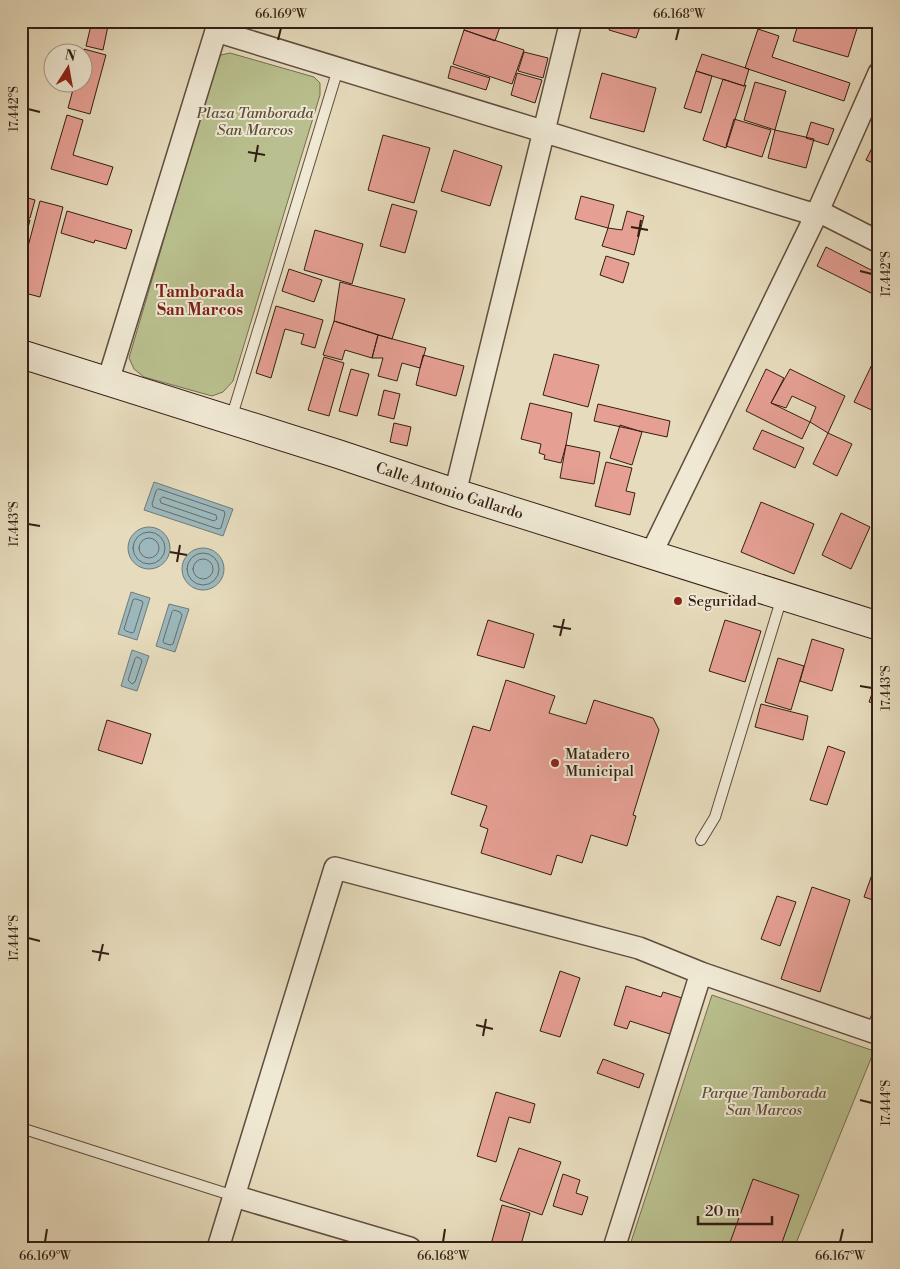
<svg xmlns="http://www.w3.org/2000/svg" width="900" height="1269" font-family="'Libre Bodoni',serif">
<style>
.green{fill:#b9bf8e;stroke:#766e51}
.water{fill:#9cb8bc;stroke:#727a79}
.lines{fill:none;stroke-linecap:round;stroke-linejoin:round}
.shore{stroke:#686b68;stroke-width:1}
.building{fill:#e59f93;stroke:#341e14}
.service-casing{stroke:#604d3e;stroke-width:12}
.minor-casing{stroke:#604d3e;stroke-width:24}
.secondary-casing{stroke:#341e14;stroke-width:30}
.service{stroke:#efe8d3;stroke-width:10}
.minor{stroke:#efe8d3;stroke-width:21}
.secondary{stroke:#efe8d3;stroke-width:28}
.ticks{fill:none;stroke:#341e14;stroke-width:2}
.poi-dot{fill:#8f2418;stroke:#efe8d3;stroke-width:2}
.labels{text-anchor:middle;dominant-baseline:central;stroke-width:4;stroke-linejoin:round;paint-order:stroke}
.park-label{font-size:15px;font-style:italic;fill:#5c4e39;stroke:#efe8d3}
.street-label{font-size:15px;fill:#341e14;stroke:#efe8d3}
.poi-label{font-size:15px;fill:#341e14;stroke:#efe8d3;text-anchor:start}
.neighbourhood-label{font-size:16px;font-weight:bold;fill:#7a1f14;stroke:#efe8d3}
.neatline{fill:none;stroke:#341e14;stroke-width:2}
.ticks-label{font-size:12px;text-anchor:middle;fill:#341e14}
</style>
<rect width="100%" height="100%" fill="#e6dbbc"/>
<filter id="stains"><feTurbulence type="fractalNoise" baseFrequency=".004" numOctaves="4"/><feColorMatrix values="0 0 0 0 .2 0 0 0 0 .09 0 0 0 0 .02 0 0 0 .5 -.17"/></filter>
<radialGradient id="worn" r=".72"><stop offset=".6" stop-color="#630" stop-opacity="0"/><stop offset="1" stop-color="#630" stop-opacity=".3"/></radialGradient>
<path class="green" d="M230,53l84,24 6,6v12l-87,286 -10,11 -11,4 -68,-19 -10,-8 -5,-11 87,-296 5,-7z
M712,995l162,56 -80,197h-165z"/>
<path class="water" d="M154,482l79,27 -10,27 -79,-26z
M128 548a21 21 0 1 1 42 0a21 21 0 1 1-42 0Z
M182 569a21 21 0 1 1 42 0a21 21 0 1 1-42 0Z
M131,592l19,6 -13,42 -19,-6z
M169,604l20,5 -14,43 -19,-6z
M132,650l17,6 -12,35 -16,-5z"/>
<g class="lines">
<path class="shore" d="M159,489l65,22 1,3 -4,14 -3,1 -65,-22 -1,-3 4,-13z
M163,497l53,18 1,4 -3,2 -53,-18 -1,-3z
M133 548a16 16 0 1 1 32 0a16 16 0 1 1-32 0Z
M139 548a10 10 0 1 1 20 0a10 10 0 1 1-20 0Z
M187 569a16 16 0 1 1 32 0a16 16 0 1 1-32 0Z
M193 569a10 10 0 1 1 20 0a10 10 0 1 1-20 0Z
M136,599l6,2 1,2 -9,29 -2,1 -6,-2 -2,-2 9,-29z
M174,610l6,2 2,3 -9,29 -3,1 -6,-2 -1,-2 9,-29z
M137,657l4,2 1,2 -7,21 -3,2 -4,-4 7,-21z"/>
</g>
<path class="building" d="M92,21h17l-6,29 -17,-4z
M467,21h35l-7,20 -31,-11z
M612,21h19l10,3 -5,14 -27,-8z
M799,21l60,1 -11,35 -55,-16z
M758,29l21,7 -7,21 78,26 -6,18 -99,-33z
M464,30l60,20 -12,34 -59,-20z
M84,49l22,6 -16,59 -22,-6 7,-26h7z
M524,52l24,6 -5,20 -25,-7z
M702,54l47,15 -5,17 -48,-15z
M451,66l39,12 -4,12 -38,-12z
M696,71l16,5 -11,37 -17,-5z
M517,73l25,7 -7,23 -24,-8z
M602,73l54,15 -12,44 -54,-14z
M723,79l21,7 2,-1 -20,63 -23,-8z
M755,82l31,9 -11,39 -31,-10z
M67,115l16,5 -10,35 40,12 -6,18 -56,-16z
M734,119l37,11 -9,27 -36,-11z
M879,120v13l-5,-2z
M811,122l23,7 -6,16 -22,-7z
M775,130l39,9 -8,29 -38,-10z
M879,134v32l-13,-6z
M383,135l47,13 -16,55 -46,-13z
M454,150l48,16 -12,40 -49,-15z
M21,196l14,4 -5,18 -9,-2z
M581,196l33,9 -6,23 -33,-9z
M40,201l23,6 -23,90 -19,-5v-19z
M392,204l25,7 -12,42 -25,-7z
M67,211l65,19 -6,19 -31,-9 -1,3 -33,-10z
M627,211l17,5 -10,39 -32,-9 6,-18 14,2z
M21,218l9,2 -9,35z
M315,230l48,14 -11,40 -48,-14z
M826,247l53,27v23l-62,-31z
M606,256l23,7 -6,20 -23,-8z
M289,269l33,11 -8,22 -32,-11z
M340,282l65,17 -13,40 -58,-18z
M276,306l47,14 -8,28 -14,-4 3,-10 -19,-5 -14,49 -15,-5z
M334,321l44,14 -6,23 -27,-8 -3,10 -19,-5z
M879,333v16l-6,-2z
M378,335l48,13 -6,20 -18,-5 -5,18 -19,-5 5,-18h-11z
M554,354l45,11 -11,42 -45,-12z
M877,354l2,1v46l-5,10 -20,-9z
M423,355l41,11 -8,30 -40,-11z
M324,357l20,6 -15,53 -21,-6z
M351,369l18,5 -12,42 -18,-5z
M766,369l18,9 -13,25 39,19 -8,17 -56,-28z
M790,369l55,27 -17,37 -18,-11 6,-15 -24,-11 -6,12 -15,-5z
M384,390l16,4 -6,25 -16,-4z
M530,403l42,10 -6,32 -5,18 -17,-4 1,-4 -6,-2 2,-9 -20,-5z
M598,404l72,17 -3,16 -73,-16z
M394,423l17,4 -4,19 -17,-4z
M620,425l22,7 -10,33 -22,-7z
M762,430l42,18 -9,20 -42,-19z
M828,433l24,11 -15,32 -24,-12z
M566,445l34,7 -6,32 -34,-6z
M606,462l26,6 -6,23 9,2 -5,22 -35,-9z
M761,502l53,22 -20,50 -53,-22z
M841,513l29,14 -19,42 -29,-14z
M488,620l46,14 -10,34 -47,-13z
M725,620l36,11 -16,51 -36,-11z
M812,639l32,10 -12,42 -32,-10z
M778,658l26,8 -13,44 -26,-8z
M879,674v30l-10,-2z
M506,680l49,16 -6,17 37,11 8,-24 59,18 6,12 -26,85 3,1 -9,30 -36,-11 -9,28 -25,-8 -6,20 -70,-22 7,-24 -8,-3 7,-20 -36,-12 22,-68 17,5z
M761,704l47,12 -5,24 -48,-13z
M107,720l44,14 -9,30 -44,-14z
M828,746l17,6 -18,53 -17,-5z
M879,855v47l-15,-5z
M812,887l38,13 -30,92 -39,-13z
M777,896l19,6 -16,44 -19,-7z
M560,971l20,7 -20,59 -20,-6z
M626,986l35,11 2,-5 19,6 -12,36 -40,-13 -3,8 -13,-4z
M603,1059l41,15 -5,14 -42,-15z
M496,1092l39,12 -5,19 -21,-6 -13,45 -19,-6z
M519,1148l42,14 -19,53 -42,-15z
M563,1174l17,6 -4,13 12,4 -6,18 -29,-9z
M753,1179l46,16 -19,53h-52z
M502,1205l28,8 -10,35h-30z"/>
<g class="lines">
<defs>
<path id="service" d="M21,378l7,-21
M231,419l107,-350
M701,840l14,-23 67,-220
M871,1031l8,-20
M21,1128l213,68"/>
<path id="minor" d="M216,31l600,184
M818,211l61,31
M108,381l111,-360
M455,493l116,-472
M651,554l167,-343 61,-138
M234,1196l176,52
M218,1248l117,-380 304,80 62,25 178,61
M614,1248l87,-275"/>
<g id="secondary">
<path id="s1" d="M21,354l317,100 117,39 424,133"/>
</g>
</defs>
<use href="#service" class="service-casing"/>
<use href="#minor" class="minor-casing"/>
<use href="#secondary" class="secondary-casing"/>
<use href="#service" class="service"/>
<use href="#minor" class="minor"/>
<use href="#secondary" class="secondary"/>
</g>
<path class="ticks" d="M278,40l3,-12M676,40l3,-12M28,109l12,3M248,152l17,3M255,162l3,-17M631,227l17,3M638,237l3,-17M860,271l12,3M28,524l12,2M170,552l17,3M177,562l3,-17M553,626l18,3M560,636l4,-17M860,686l12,2M28,938l12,3M92,951l17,3M99,961l4,-17M476,1025l17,4M483,1036l3,-17M860,1100l12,3M45,1242l2,-13M443,1242l2,-13M840,1242l3,-13"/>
<g class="poi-dot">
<circle cx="678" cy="601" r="5"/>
<circle cx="555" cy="763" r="5"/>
</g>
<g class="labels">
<g class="park-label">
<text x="255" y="113">Plaza Tamborada<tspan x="255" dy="17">San Marcos</tspan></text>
<text x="764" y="1093">Parque Tamborada<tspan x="764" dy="17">San Marcos</tspan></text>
</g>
<g class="street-label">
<text stroke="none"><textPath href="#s1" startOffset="450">Calle Antonio Gallardo</textPath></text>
</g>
<g class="poi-label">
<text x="688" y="601">Seguridad</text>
<text x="565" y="754">Matadero<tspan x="565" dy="17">Municipal</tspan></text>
</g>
<g class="neighbourhood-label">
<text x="200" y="292">Tamborada<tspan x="200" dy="18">San Marcos</tspan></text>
</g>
</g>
<rect width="900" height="1269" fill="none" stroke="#e6dbbc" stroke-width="55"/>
<g transform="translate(68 68) rotate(11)"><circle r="24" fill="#efe8d3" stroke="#a49787"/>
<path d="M0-4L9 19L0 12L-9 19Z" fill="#8f2418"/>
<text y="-8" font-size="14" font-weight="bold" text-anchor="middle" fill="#341e14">N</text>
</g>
<path d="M698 1216v8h74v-8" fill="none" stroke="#341e14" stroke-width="2.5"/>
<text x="705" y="1216" font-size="15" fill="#341e14" stroke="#efe8d3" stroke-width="4" paint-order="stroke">20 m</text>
<rect x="28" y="28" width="844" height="1214" class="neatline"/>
<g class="ticks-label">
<text x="281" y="18">66.169°W</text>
<text x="679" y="18">66.168°W</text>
<text transform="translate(14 109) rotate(-90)" y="4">17.442°S</text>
<text transform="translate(886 274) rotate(-90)" y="4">17.442°S</text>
<text transform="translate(14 524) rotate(-90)" y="4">17.443°S</text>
<text transform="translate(886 688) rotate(-90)" y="4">17.443°S</text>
<text transform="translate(14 938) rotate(-90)" y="4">17.444°S</text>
<text transform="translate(886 1103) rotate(-90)" y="4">17.444°S</text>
<text x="45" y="1260">66.169°W</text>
<text x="443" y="1260">66.168°W</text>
<text x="840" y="1260">66.167°W</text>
</g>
<rect width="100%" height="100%" filter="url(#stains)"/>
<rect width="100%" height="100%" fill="url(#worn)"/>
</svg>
